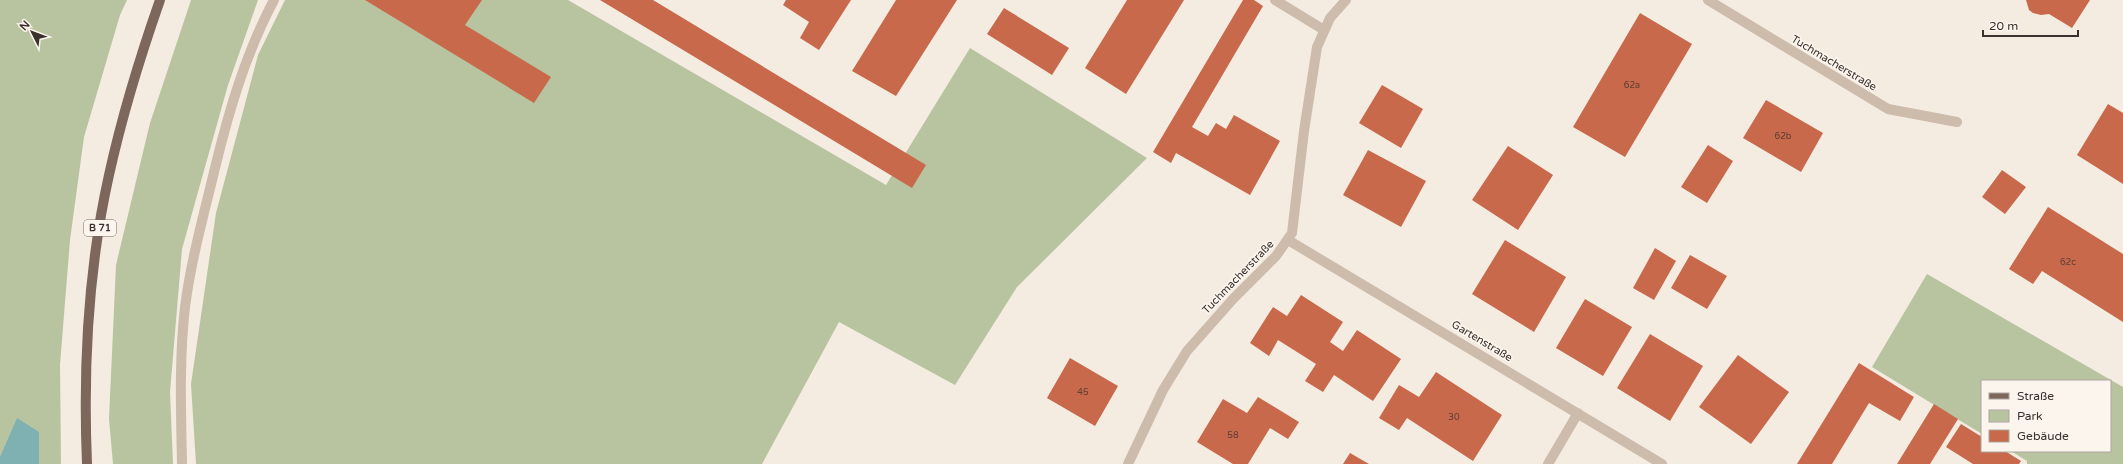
<svg xmlns="http://www.w3.org/2000/svg" width="2123" height="464" font-family="'Varela Round',sans-serif">
<style>
.green{fill:#b8c4a0}
.water{fill:#7fb0b2}
.building{fill:#c8694b}
.lines{fill:none;stroke-linecap:round;stroke-linejoin:round}
.lane{stroke:#cdbbac;stroke-width:10}
.street{stroke:#cdbbac;stroke-width:10}
.primary{stroke:#7d675c;stroke-width:10}
.labels{text-anchor:middle;dominant-baseline:central;stroke-width:3.5;stroke-linejoin:round;paint-order:stroke}
.number-label{font-size:9px;fill:#5e3e33}
.shield{fill:#fbf5ee;stroke:#756b66;stroke-width:1}
.shield-label{font-size:10px;font-weight:bold;fill:#3b302b}
.street-label{font-size:11px;fill:#3b302b;stroke:#fbf5ee}
</style>
<rect width="100%" height="100%" fill="#f4ebe1"/>
<path class="green" d="M0,0h127l-7,15 -36,122 -14,103 -10,125 1,99h-61z
M191,0h67l-30,85 -46,164 -12,143 3,72h-60l-4,-45 7,-154 34,-142z
M285,0h283l318,185 84,-137 177,110 -130,129 -62,98 -116,-63 -77,142h-566l-5,-80 25,-171 42,-158z
M1927,274l196,113v77h-96v-3l-16,-10h99v-70h-128v53l-110,-67z"/>
<path class="water" d="M17,418l22,14v32h-39v-7z"/>
<path class="building" d="M365,0h117l-17,25 86,52 -17,26z
M600,0h53l273,165 -14,23z
M786,0h65l-32,50 -19,-12 9,-16 -26,-17z
M896,0h61l-61,96 -44,-25z
M1127,0h57l-58,94 -41,-26z
M1243,0h11l9,6 -71,121 16,9 8,-13 10,6 8,-14 46,26 -30,54 -74,-42 -5,10 -18,-11z
M2026,0h64l-18,28 -23,-14 -8,1 -8,-2 -4,-3z
M1004,8l65,40 -17,27 -65,-41z
M1640,13l52,31 -67,113 -52,-30z
M1382,85l41,24 -22,39 -42,-25z
M1766,100l57,33 -22,39 -58,-34z
M2108,104l15,9v71l-46,-29z
M1708,145l25,16 -26,42 -26,-16z
M1508,146l45,29 -35,55 -46,-30z
M1368,150l58,31 -25,46 -58,-32z
M2002,170l24,17 -21,27 -23,-17z
M2048,207l75,47v68l-81,-51 -9,13 -24,-15z
M1505,240l61,37 -32,55 -62,-38z
M1655,248l21,13 -22,39 -21,-12z
M1690,255l37,21 -20,33 -36,-21z
M1301,295l42,27 -13,20 13,9 14,-21 44,29 -28,42 -39,-26 -11,17 -18,-11 11,-17 -38,-24 -9,16 -19,-13 23,-36 14,9z
M1585,299l47,28 -29,49 -47,-28z
M1650,334l53,32 -33,55 -53,-33z
M1738,355l51,37 -38,52 -52,-37z
M1070,358l48,28 -23,40 -48,-28z
M1859,363l55,34 -14,24 -31,-18 -37,61h-35z
M1436,372l66,43 -29,46 -66,-43 -8,12 -20,-12 20,-33 20,12z
M1258,397l41,25 -11,17 -18,-11 -22,36h-15l-36,-22 26,-43 24,14z
M1934,404l24,15 -28,45h-33z
M1961,424l21,13v14h23l16,10 -2,3h-46l-27,-17z
M1350,453l19,11h-26z"/>
<g class="lines">
<path class="lane" d="M182,464c-1,-52 -3,-105 3,-157 6,-47 19,-93 30,-139 14,-58 31,-115 59,-168"/>
<path class="street" d="M1275,0l49,30
M1708,0l180,109 69,13
M1288,240l374,224
M1128,464l35,-74 24,-39 46,-52 43,-43 16,-23 12,-102 13,-84 13,-29 16,-18
M1548,464l30,-51"/>
<path class="primary" d="M87,464c-4,-96 1,-195 22,-289 13,-59 31,-118 51,-175"/>
</g>
<g class="labels">
<g class="number-label">
<text x="1632" y="85">62a</text>
<text x="1783" y="136">62b</text>
<text x="2068" y="262">62c</text>
<text x="1083" y="392">45</text>
<text x="1454" y="417">30</text>
<text x="1233" y="435">58</text>
</g>
<rect class="shield" x="84" y="220" width="32" height="16" rx="3"/>
<g class="shield-label">
<text x="100" y="228">B 71</text>
</g>
<g class="street-label">
<text transform="translate(1834 63) rotate(31)">Tuchmacherstraße</text>
<text transform="translate(1238 277) rotate(-46)">Tuchmacherstraße</text>
<text transform="translate(1482 341) rotate(31)">Gartenstraße</text>
</g>
</g>
<rect x="1981" y="380" width="130" height="72" fill="#fbf5ee" stroke="#aea6a0"/>
<rect x="1989" y="393" width="20" height="6" fill="#7d675c" stroke="#aea6a0"/>
<text x="2017" y="400" font-size="12" fill="#3b302b">Straße</text>
<rect x="1989" y="410" width="20" height="12" fill="#b8c4a0" stroke="#aea6a0"/>
<text x="2017" y="420" font-size="12" fill="#3b302b">Park</text>
<rect x="1989" y="430" width="20" height="12" fill="#c8694b" stroke="#aea6a0"/>
<text x="2017" y="440" font-size="12" fill="#3b302b">Gebäude</text>
<g transform="translate(32 32) rotate(312)" stroke="#fbf5ee" stroke-width="3" paint-order="stroke">
<path d="M0-3L7 15L0 10L-7 15Z" fill="#3b302b"/>
<text y="-6" font-size="11" font-weight="bold" text-anchor="middle" fill="#3b302b">N</text>
</g>
<path d="M1983 30v6h95v-6" fill="none" stroke="#3b302b" stroke-width="2"/>
<text x="1989" y="30" font-size="12" fill="#3b302b" stroke="#fbf5ee" stroke-width="3" paint-order="stroke">20 m</text>
</svg>
